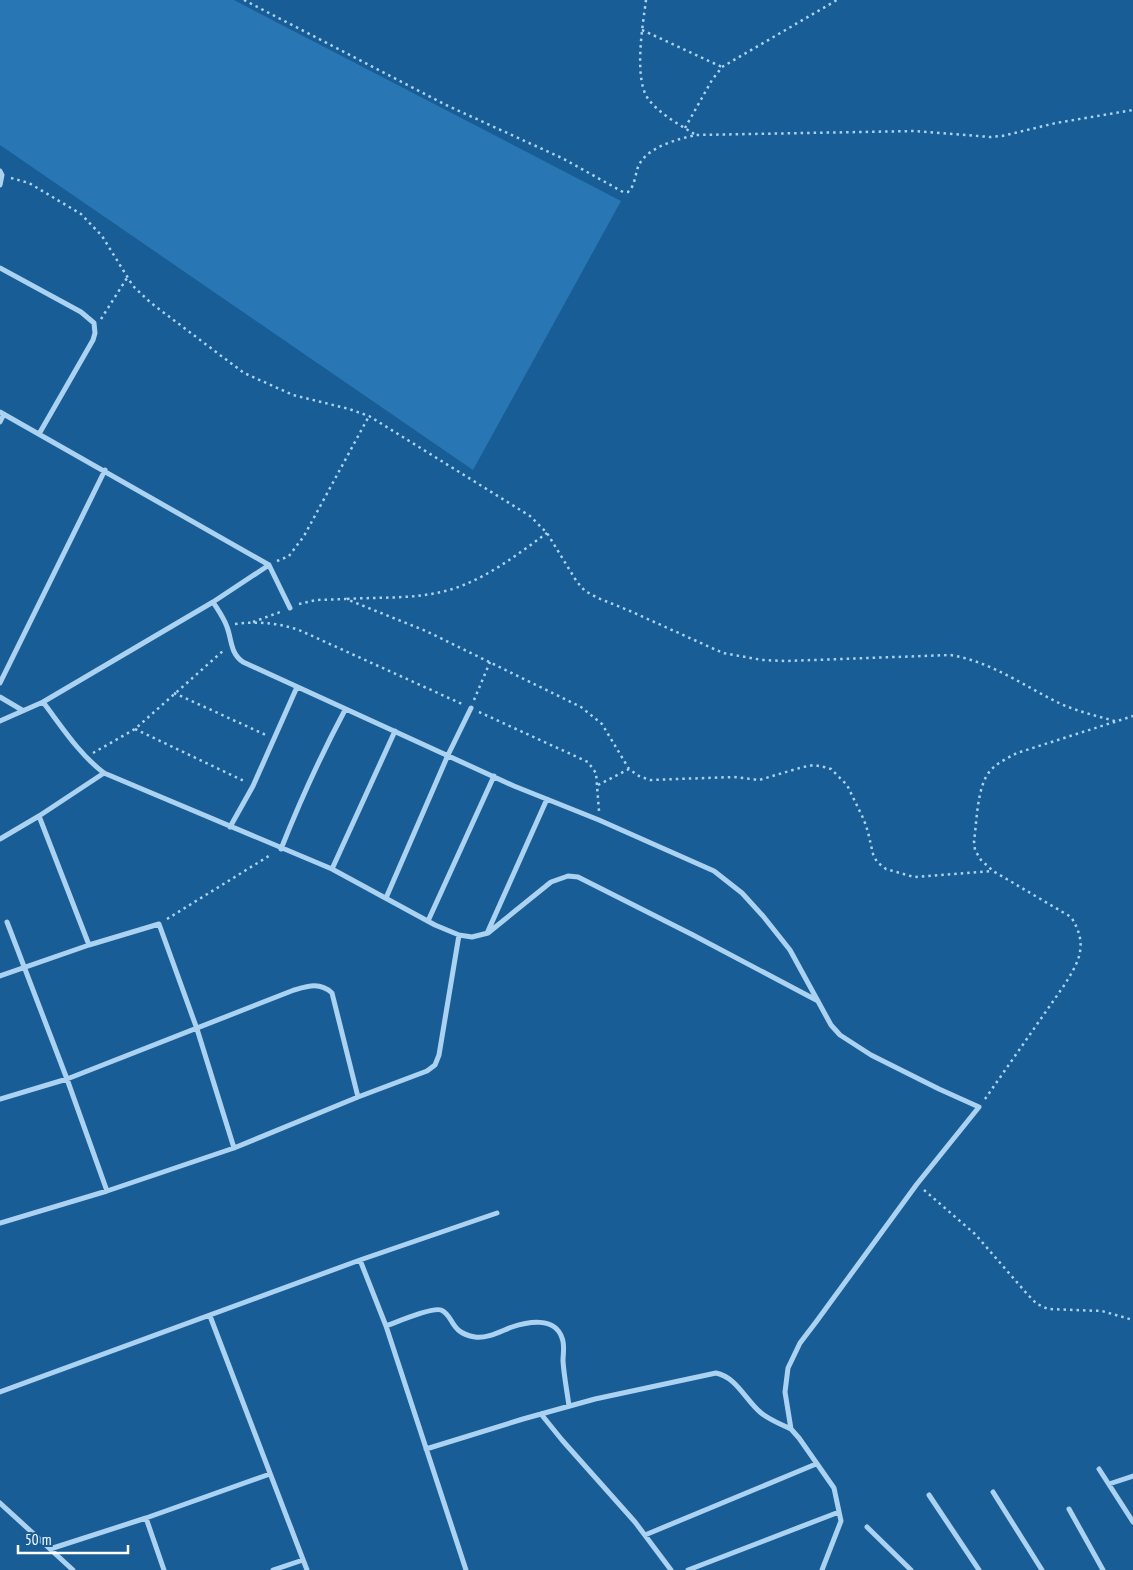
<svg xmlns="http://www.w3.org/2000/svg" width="1133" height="1570" font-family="'PT Sans Narrow',sans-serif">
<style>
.green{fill:#2876b3}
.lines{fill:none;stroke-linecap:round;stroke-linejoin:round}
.path{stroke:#abd2f1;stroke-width:2.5;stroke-dasharray:2.5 4;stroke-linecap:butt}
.street{stroke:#abd2f1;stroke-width:5}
</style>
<rect width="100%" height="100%" fill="#185d96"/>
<path class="green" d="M0,0h234l387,201 -148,269 -473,-325z"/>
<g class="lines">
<path class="path" d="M244,0l202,105 116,53 61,34h5c7,-6 7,-17 10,-25 8,-20 40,-28 58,-32l219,-4 75,6 12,-1 54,-13 77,-13
M646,0c-3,24 -13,80 3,100 12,15 31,25 47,35
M642,30l80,37
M685,128l27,-48 10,-13 115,-67
M11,178l18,5 52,31 21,22 31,50 18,17 93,70 49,22 56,14 20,7 161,100 17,17 30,49 8,9 13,7 32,13 93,42 39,7 24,1 164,-6c40,6 74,31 109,48 19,9 39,13 59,19
M101,319l26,-41
M277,561l12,-5 15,-20 65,-120
M347,599c30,-2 60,0 89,-6 41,-7 78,-36 111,-60
M299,604l17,-4 30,-1 80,32 155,76 21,17 27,45 10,7 11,4 84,-3 25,3 44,-13 11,-2 10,2 7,2 16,16 17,35 4,12 5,22 4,8 9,7 28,8 79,-6
M253,622l30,-11
M235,624c23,-3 43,-1 64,6l163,74
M174,693l92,42
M474,700l16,-38
M479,712l109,50 8,11 3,38
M135,729l109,52
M93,753l42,-24 89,-79
M598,785l31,-16
M167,919l105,-65
M985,1099l78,-112c16,-25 26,-42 8,-70l-78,-46 -12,-11 -6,-10 -1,-9c3,-20 3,-57 17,-71 7,-8 17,-12 26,-17l116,-37
M924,1190l51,44 53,61 9,9 11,5 54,2 31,9"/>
<path class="street" d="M0,171l2,4 -2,10
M0,268l81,44 13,11 1,10 -2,7 -54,94
M0,412l269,153 21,43
M0,422l4,-8
M213,602c5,8 11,16 14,25 5,13 3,26 16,35l271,124 85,34 115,51 28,22 21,23 27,34 41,75 9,10 31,20 68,34 40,18 -62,77 -101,138 -16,21 -12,25 -3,24 6,37 8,9 35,50 7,33 -19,49
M0,683l105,-213
M0,697l22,13
M43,702c19,25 36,52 61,71l228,96 103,56 24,10 13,2 16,-4 63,-51 17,-6 10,1 115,58 125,66
M0,721l43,-19 170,-100 56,-37
M39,816l50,129
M230,827l23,-41 44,-99
M0,839l39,-23 65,-43
M281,849c19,-48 40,-94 64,-139
M332,869l63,-138
M386,898l62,-143 23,-47
M428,921l66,-145
M7,922l60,157 40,112
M488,931l59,-132
M0,976l89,-31 70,-21 38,105 37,119
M0,1099l67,-20 227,-89c14,-4 26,-8 38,3l26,104
M0,1223l107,-32 127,-43 124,-51 69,-26 8,-6 4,-10 20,-120
M360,1260l26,66 80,244
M210,1316l97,254
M386,1326c11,-4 46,-19 55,-16 13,5 8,23 34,27 12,2 26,-6 37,-10 15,-5 43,-11 50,11 3,7 1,15 1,23 1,15 4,30 6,45
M0,1392l360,-132 137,-47
M541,1414l21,26 73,82 36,48
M426,1449l97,-30 72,-20 121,-26c20,4 29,26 44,39 9,8 21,12 31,17
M1099,1469l34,53
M1109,1484l24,-8
M993,1492l49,78
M929,1495l50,75
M0,1503l73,67
M1069,1509l34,61
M146,1518l18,52
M867,1527l44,43
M645,1535l171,-71
M50,1549l96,-31 124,-44
M273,1570l30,-10
M688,1570l151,-58"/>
</g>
<path d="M18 1545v8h110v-8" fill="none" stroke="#ffffff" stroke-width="2.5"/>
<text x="25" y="1545" font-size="15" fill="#ffffff" stroke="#185d96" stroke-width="4" paint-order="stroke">50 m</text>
</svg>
